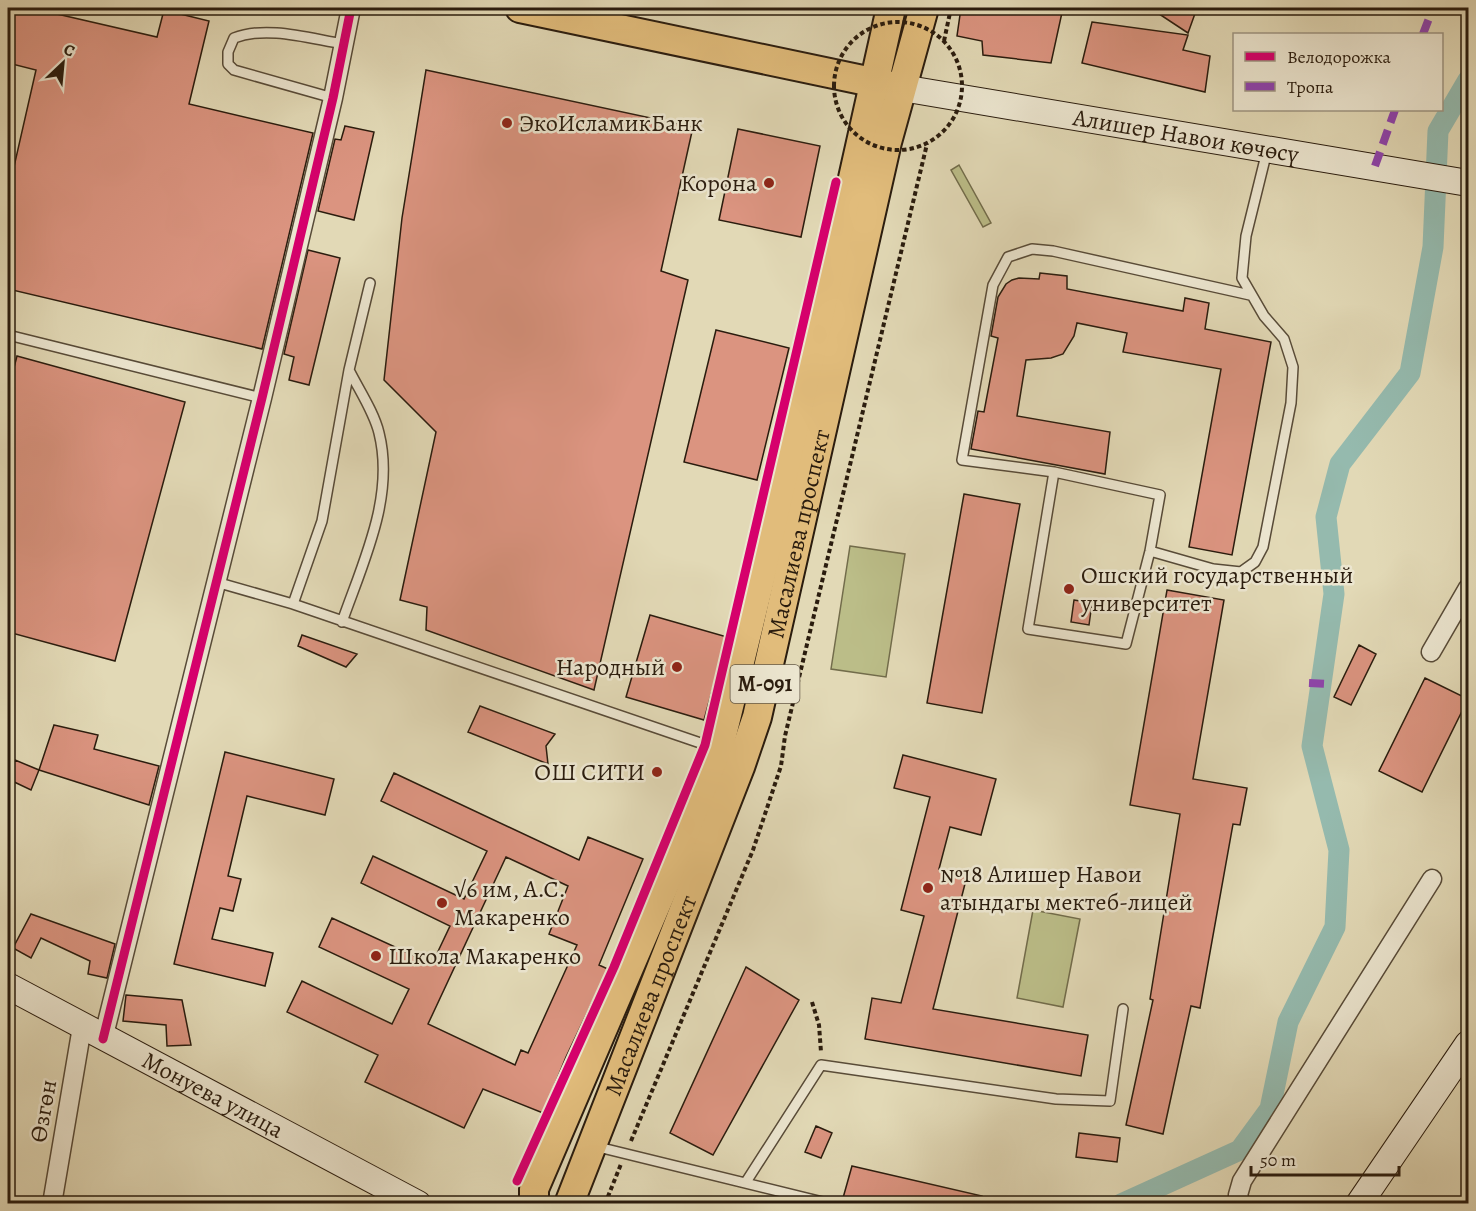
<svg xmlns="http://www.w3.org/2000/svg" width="1476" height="1211" font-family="Alegreya,serif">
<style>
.green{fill:#bbbd88;stroke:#726c4b;stroke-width:1.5}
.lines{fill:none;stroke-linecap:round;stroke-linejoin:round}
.canal{stroke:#95baae;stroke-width:21}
.building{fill:#db9480;stroke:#2a1c0e;stroke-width:1.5;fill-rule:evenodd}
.lane-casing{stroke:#584b38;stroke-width:12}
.street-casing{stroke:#584b38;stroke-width:21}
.secondary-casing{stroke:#2a1c0e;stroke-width:28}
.primary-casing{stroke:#2a1c0e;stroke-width:32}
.path{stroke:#2a1c0e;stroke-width:4;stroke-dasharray:4.5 3;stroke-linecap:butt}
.lane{stroke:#ece6d0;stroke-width:9}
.street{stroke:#ece6d0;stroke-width:18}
.secondary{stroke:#ece6d0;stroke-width:26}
.primary{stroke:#e1bc7b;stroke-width:28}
.path-bridge{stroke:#2a1c0e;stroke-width:4;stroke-dasharray:4.5 3;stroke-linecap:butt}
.quiet{stroke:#8e44ad;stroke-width:8;stroke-dasharray:15 8;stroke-linecap:butt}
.cycleway-casing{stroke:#ece6d0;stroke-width:13}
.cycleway{stroke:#d6006c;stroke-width:9}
.poi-dot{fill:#8f2418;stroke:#ece6d0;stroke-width:2}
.labels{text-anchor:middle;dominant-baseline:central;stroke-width:5;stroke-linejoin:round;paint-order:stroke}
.shield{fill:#ece6d0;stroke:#645948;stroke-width:1.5}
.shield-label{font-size:22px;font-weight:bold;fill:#2a1c0e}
.poi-label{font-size:24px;fill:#2a1c0e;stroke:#ece6d0;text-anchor:start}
.street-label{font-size:24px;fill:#2a1c0e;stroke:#ece6d0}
</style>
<rect width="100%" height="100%" fill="#e2d9b6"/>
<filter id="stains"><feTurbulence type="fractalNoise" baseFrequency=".00333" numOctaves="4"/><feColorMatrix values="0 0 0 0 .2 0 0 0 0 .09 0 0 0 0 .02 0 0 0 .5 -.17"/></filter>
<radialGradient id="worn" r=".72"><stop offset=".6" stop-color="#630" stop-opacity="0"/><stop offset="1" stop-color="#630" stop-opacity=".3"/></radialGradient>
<path class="green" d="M959,165l32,58 -8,4 -32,-57z
M850,546l55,8 -19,123 -55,-8z
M1033,910l47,9 -17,88 -46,-9z"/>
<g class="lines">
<path class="canal" d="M1121,1204l119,-54 30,-41 18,-87 47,-95 4,-77 -27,-104 22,-152 -8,-77 14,-53 70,-91 23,-126 5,-116 30,-51"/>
</g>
<path class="building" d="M8,8h23l126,29 7,-27 45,11 -20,83 124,29 -51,216 -254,-60v-96l28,-123 -28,-7z
M961,8h102l-12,55 -68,-8 -1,-14 -25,-5z
M1150,8h47l-9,25z
M1092,22l96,13 -5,15 27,6 -5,36 -123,-29z
M426,70l267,57 -32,144 27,9 -94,410 -168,-60 1,-23 -27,-7 36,-168 -52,-52 18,-162z
M345,126l29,6 -20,88 -36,-9 17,-72 6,1z
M738,129l82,17 -19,91 -82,-17z
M308,250l32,8 -31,127 -20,-5 5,-23 -10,-3z
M1040,273l27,3v13l116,22 2,-13 24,5 -4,26 66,13 -39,213 -43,-8 32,-178 -98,-17 4,-19 -50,-10 -3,13 -11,18 -12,4 -25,2 -9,56 93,16 -5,42 -134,-25 7,-38 6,1 14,-74 -7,-2 7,-39 8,-13 6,-4 7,-2 20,1z
M716,330l73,18 -32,132 -73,-18z
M17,356l168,46 -70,259 -107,-29v-241z
M964,494l56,10 -38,209 -55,-10z
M1167,590l57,10 -31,179 54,9 -7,37 -7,-1 -33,184 -9,-2 -28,128 -37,-9 27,-125 -3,-1 30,-185 -50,-9z
M1074,600l18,3 -3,22 -18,-3z
M650,615l77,22 -23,83 -78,-23z
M302,635l55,19 -11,13 -48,-21z
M1359,645l17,9 -25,51 -17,-8z
M1425,678l43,21 -46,93 -43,-21z
M480,706l75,28 -9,12 2,18 -80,-32z
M54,725l44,10 -4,14 65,17 -10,39 -110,-35z
M225,752l109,27 -9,36 -78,-19 -19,80 13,3 -8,32 -13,-3 -8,31 61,14 -8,33 -91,-22z
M903,755l93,24 -15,56 -31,-8 -11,42 28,7 -34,133 155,26 -7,41 -216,-37 7,-41 29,5 23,-87 -23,-6 29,-113 -36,-9z
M15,760l24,10 -8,20 -23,-11z
M394,773l185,87 9,-23 55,22 -44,106 9,4 -42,88 -23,56 -60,-24 -19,39 -99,-46 13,-27 -91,-43 15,-31 90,43 17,-35 -90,-42 13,-29 100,46 18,-38 -89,-43 12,-27 91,43 23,-48 -106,-50zM506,857l62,29 -19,48 28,11 -49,108 -7,-3 -6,15 -87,-41z
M31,914l84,30 -8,34 -19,-4 2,-13 -49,-23 -10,20 -18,-10z
M746,967l53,33 -86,155 -43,-22z
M126,995l56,5 9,45 -24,1 -1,-21 -43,-4z
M816,1126l16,7 -11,25 -16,-6z
M1079,1133l41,5 -3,24 -41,-5z
M852,1166l130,30 -1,7h-118l-20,-5z"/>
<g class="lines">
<defs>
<path id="lane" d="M333,98l-99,-28 -6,-6v-12l6,-14c33,-13 77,1 110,6
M8,335l254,63
M1054,472l106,23 -10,56 -24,93 -98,-15 26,-157 -92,-12 31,-175 15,-28 24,-8 21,2 197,44
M1150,551l63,18 28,3 14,-10 8,-15 28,-144 2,-36 -9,-28 -20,-23 -22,-38 4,-42 21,-85
M216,582l77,22 422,144
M293,604l29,-83 27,-151 21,-87
M342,622c21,-60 53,-125 37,-189 -5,-21 -20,-43 -30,-63
M594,1146l237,58
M746,1182l75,-117 235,34 54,2 13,-92"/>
<path id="street" d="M1431,652l37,-64
M103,1039l159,-641 71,-300 18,-90
M52,1204l30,-177
M1241,1204l-3,-9 4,-14 190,-302"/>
<g id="secondary">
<path id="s1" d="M902,88l566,95"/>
<path id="s2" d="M8,986l410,218"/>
<path d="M1359,1204l109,-160"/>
</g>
<g id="primary">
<path d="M520,8l371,78"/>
<path d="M534,1204v-15l179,-417 86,-352 92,-412"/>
<path id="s3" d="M569,1204l171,-437 17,-50 130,-575 37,-134"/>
</g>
</defs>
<use href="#lane" class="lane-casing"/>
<use href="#street" class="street-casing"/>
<use href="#secondary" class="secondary-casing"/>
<use href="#primary" class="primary-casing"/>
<path class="path" d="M944,41l7,-33
M812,1002l7,23 2,27
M631,1141l122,-291 28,-84 4,-30 142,-592
M605,1204l16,-40"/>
<use href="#lane" class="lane"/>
<use href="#street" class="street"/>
<use href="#secondary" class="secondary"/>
<use href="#primary" class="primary"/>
<path class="path-bridge" d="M834 86a64 64 0 1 1 128 0a64 64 0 1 1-128 0Z"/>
<path class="quiet" d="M1423,34l10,-26
M1375,166l20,-56
M1309,683l20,1"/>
<defs>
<path id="cycleway" d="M103,1039l159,-641 71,-300 18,-90
M517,1181l97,-214 91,-222 131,-563"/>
</defs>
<use href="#cycleway" class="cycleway-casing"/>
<use href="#cycleway" class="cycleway"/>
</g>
<g class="poi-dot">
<circle cx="507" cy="123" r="6"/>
<circle cx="769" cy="183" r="6"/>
<circle cx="1069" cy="589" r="6"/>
<circle cx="677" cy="667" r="6"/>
<circle cx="657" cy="772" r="6"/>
<circle cx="928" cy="888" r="6"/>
<circle cx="442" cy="903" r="6"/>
<circle cx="376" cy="956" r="6"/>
</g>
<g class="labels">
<rect class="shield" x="730.5" y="665" width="69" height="38" rx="4.5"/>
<g class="shield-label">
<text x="765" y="684">М-091</text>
</g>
<g class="poi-label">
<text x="519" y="123">ЭкоИсламикБанк</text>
<text x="757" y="183" text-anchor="end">Корона</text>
<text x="1081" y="575">Ошский государственный<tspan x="1081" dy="28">университет</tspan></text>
<text x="665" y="667" text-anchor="end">Народный</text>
<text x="645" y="772" text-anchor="end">ОШ СИТИ</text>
<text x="940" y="874">№18 Алишер Навои<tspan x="940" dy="28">атындагы мектеб-лицей</tspan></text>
<text x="454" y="889">√6 им, А.С.<tspan x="454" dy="28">Макаренко</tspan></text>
<text x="388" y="956">Школа Макаренко</text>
</g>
<g class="street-label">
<text stroke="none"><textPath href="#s1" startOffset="288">Алишер Навои көчөсү</textPath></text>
<text stroke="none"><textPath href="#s3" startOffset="710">Масалиева проспект</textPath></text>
<text stroke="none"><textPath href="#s3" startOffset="224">Масалиева проспект</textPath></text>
<text stroke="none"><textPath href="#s2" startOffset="232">Монуева улица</textPath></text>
<text transform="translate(43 1111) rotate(-80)">Өзгөн</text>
</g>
</g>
<rect width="1476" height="1211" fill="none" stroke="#e2d9b6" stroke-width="30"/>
<rect x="9" y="9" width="1458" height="1193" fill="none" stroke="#2a1c0e" stroke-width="3"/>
<rect x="15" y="15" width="1446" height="1181" fill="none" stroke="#2a1c0e" stroke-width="1.5"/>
<rect x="1233" y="33" width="210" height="78" fill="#ece6d0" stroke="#9e9582" stroke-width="1.5"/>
<rect x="1245" y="52" width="30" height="9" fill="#d6006c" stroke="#9e9582" stroke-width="1.5"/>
<text x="1287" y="63" font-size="18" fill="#2a1c0e">Велодорожка</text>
<rect x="1245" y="82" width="30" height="9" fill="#8e44ad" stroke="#9e9582" stroke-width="1.5"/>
<text x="1287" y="93" font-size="18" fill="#2a1c0e">Тропа</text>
<g transform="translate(63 63) rotate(26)" stroke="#ece6d0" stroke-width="4.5" paint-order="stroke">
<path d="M0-4.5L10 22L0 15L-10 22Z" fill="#2a1c0e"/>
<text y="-9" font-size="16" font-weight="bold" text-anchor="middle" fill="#2a1c0e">С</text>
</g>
<path d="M1251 1166v9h148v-9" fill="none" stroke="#2a1c0e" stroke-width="3"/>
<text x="1260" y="1166" font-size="18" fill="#2a1c0e" stroke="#ece6d0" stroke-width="4.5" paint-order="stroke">50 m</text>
<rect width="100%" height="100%" filter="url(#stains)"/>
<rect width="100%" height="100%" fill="url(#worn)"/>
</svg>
